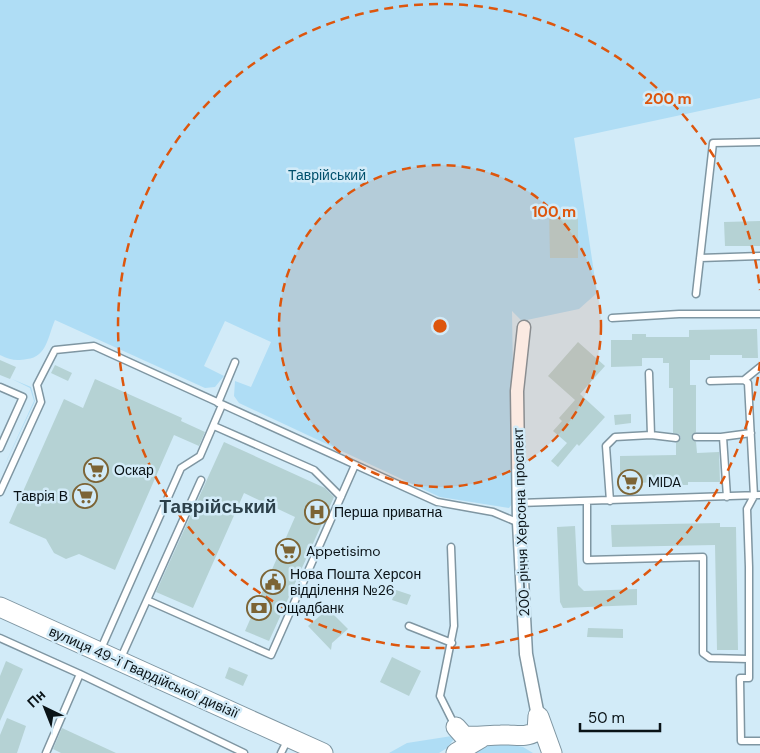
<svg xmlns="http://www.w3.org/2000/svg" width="760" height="753" font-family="'DM Sans',sans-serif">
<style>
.green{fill:#afddf5}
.building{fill:#b5d2d4}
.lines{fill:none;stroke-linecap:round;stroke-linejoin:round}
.lane-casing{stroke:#7f96a2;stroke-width:9}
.street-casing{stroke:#7f96a2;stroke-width:15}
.secondary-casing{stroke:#7f96a2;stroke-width:21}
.lane{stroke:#fff;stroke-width:6}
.street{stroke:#fff;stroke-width:12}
.secondary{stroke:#fff;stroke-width:19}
.ring{fill:none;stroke:#dd560d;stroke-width:2.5;stroke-dasharray:9 6}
.labels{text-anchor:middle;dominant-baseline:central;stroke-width:5;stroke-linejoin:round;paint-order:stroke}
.park-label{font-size:14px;fill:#01506c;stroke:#d2ebf8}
.poi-label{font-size:14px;fill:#0a1317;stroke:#d2ebf8;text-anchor:start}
.street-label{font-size:14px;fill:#0a1317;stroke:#d2ebf8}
.district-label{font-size:19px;font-weight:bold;fill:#2c404a;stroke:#d2ebf8}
.centre{fill:#dd560d;stroke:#d2ebf8;stroke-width:2.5}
.ring-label{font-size:15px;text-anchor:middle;font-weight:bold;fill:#dd560d;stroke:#d2ebf8;stroke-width:5;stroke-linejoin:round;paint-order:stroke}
</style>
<rect width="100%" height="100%" fill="#d2ebf8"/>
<path class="green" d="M0,0h760v98l-186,40 23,155 -18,16 -57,12 -10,-10 3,189 -6,8 -69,-11 -201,-94 -5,-7 1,-15 16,6 20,-45 -46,-21 -21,45 20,10 -9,11 -10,1 -150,-68c-7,16 -8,37 -28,39 -11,2 -17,1 -27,-4z
M12,379l19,8 4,14 -35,74 34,-74 -4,-13z
M452,736l2,3 -7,9 -8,5h-50l18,-10z
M503,743l20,4 10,6h-61l18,-8z"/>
<path class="building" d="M549,211h29v47h-28z
M760,221v25h-35l-1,-24z
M757,329l1,29h-16v-3h-32v5h-20v25h6v47l-5,5 5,5 1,11 22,-1 1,30h-32v3h-11v-3l-57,1v-27l56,-1v-12l5,-5 -2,-4 -6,-1v-45h-4v-25h-6v-5h-21v8l-31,1v-27h21v-6h14v3h43v-7z
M578,342l27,24 -25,28 25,23 -26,29 -2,-2 -19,23 -7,-6 16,-18 -14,-12 9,-10 -3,-3 16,-18 -27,-24z
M0,360l16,7 -6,12 -10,-4z
M55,365l17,8 -4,8 -17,-8z
M95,379l87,39 -1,3 24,11 -6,14 -25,-11 -59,135 -36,-16 -13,5 -12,-6 -8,-14 -37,-16 55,-124 19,9z
M631,414v9l-16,2 -1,-10z
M224,442l101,46 9,9 -65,144 -24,-10 50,-114 -51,-24 -51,115 -37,-16z
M720,523v4h16l2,123h-21l-2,-105 -103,2 -1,-22z
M575,526l3,59 6,6 53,-2v16l-74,3 -3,-6 -3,-75z
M396,590l15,5 -4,10 -15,-5z
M328,609l20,20 -16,14 -1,7 -23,-24z
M588,628l35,1v9l-36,-1z
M392,657l29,14 -12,25 -29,-14z
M6,661l17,8 -23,52v-45z
M229,667l19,8 -5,11 -18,-8z
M7,718l19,8 -9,27h-17v-18z
M62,728l54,25h-55l-8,-4z"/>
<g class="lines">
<defs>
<path id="lane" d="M700,258l60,-2
M696,294l17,-151 47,-1
M612,318l67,-4h81
M744,380l16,-13
M710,381l34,-1 4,3 6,113 -7,13 2,58v111h-9l1,63h19
M0,387l23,10 -23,51
M218,403l17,-41
M214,426l100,44 27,27
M651,435l25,3
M696,437h25l30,-4
M723,437l4,60
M0,492l41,-90 -4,-17 18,-35 39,-4 343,156 56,10 26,11
M587,501v59l116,-3v96l7,5 38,1
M610,501l-4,-55 9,-9 36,-2 -2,-62
M519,503l241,-8
M451,547l3,79 -14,70 15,30
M147,600l54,-120
M409,626l43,17
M0,638l80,36 164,79
M100,651l81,-183 19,-12 22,-51
M120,660l27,-60 124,55 84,-190
M46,753l34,-79
M281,753l7,-14"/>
<path id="street" d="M524,327l-7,64 2,132 7,131 12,62"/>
<path id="secondary" d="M0,607l323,146
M539,717l13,36
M456,727l8,9c13,1 24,-1 37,-1 14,-1 23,4 36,-4l1,-15
M456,753l25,-15"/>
</defs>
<use href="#lane" class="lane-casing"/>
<use href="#street" class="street-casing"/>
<use href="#secondary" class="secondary-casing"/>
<use href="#lane" class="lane"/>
<use href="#street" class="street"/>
<use href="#secondary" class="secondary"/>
</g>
<circle cx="440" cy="326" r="161" fill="#dd560d" fill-opacity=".12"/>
<g class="ring">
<circle cx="440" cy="326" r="161"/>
<path d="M760 362A322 322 0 1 1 760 290"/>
</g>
<defs>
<symbol id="supermarket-ring" viewBox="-11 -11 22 22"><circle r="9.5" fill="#d2ebf8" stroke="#7c6435" stroke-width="1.5"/><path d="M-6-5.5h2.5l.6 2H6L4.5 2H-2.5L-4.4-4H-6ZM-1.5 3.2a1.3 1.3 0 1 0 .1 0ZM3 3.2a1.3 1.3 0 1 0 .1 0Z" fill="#7c6435"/></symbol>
<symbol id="hospital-ring" viewBox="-11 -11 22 22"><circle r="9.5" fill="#d2ebf8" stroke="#7c6435" stroke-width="1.5"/><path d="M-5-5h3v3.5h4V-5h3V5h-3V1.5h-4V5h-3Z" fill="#7c6435"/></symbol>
<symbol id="civic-ring" viewBox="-11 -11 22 22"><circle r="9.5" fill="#d2ebf8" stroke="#7c6435" stroke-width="1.5"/><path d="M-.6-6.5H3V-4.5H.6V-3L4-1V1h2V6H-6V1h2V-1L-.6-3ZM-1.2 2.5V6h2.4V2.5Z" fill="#7c6435"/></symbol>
<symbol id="bank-ring" viewBox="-11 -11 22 22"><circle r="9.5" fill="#d2ebf8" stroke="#7c6435" stroke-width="1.5"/><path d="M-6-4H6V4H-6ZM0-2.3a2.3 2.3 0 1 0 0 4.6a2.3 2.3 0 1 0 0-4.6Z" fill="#7c6435"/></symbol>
</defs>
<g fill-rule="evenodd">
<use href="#supermarket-ring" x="82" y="456" width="28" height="28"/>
<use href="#supermarket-ring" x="616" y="468" width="28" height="28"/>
<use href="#supermarket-ring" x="71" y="482" width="28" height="28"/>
<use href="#hospital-ring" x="303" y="498" width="28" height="28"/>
<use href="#supermarket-ring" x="274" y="537" width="28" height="28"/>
<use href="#civic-ring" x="259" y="568" width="28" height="28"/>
<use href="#bank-ring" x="245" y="594" width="28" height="28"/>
</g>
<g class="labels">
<g class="park-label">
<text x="327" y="175">Таврійський</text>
</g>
<g class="poi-label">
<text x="114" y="470">Оскар</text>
<text x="648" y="482">MIDA</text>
<text x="68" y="496" text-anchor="end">Таврія В</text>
<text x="334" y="512">Перша приватна</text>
<text x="306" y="551">Appetisimo</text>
<text x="290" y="574">Нова Пошта Херсон<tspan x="290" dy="16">відділення №26</tspan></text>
<text x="276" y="608">Ощадбанк</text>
</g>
<g class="street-label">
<text transform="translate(521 522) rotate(-92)">200-річчя Херсона проспект</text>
<text transform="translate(144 672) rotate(24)">вулиця 49-ї Гвардійської дивізії</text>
</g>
<g class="district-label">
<text x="218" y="506">Таврійський</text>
</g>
</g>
<circle cx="440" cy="326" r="8" class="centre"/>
<g class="ring-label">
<text x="668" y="104">200 m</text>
<text x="554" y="217">100 m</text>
</g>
<g transform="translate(45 708) rotate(317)" stroke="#d2ebf8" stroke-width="4" paint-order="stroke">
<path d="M0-4L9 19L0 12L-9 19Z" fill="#0a1317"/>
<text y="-8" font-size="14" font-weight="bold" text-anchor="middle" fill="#0a1317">Пн</text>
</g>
<path d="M580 723v8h80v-8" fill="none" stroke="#0a1317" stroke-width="2.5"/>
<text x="588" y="723" font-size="15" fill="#0a1317" stroke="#d2ebf8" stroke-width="4" paint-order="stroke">50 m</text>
</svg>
